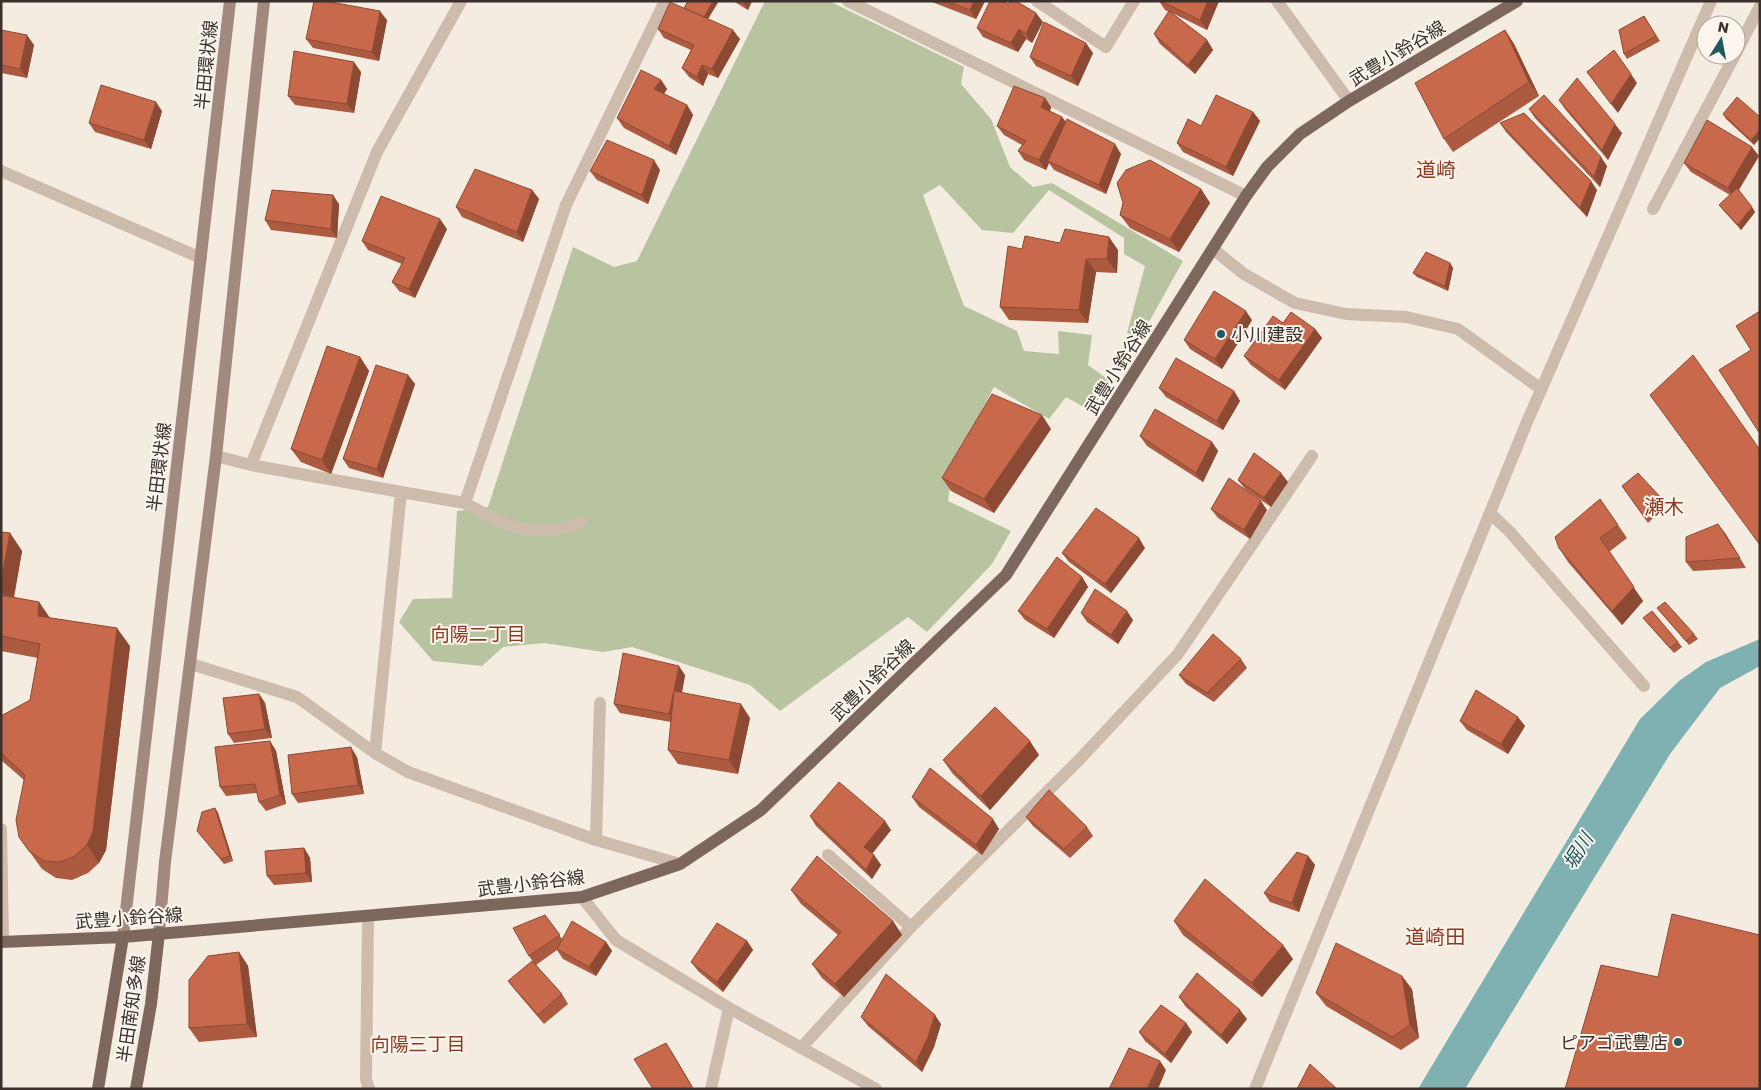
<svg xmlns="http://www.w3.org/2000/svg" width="1761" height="1090" font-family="Poppins,'Noto Sans JP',sans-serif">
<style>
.green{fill:#b8c4a0}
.water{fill:#7fb0b2}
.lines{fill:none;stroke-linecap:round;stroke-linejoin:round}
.pedestrian{stroke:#cdbbac;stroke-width:12}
.minor{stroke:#cdbbac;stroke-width:12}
.tertiary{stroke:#cdbbac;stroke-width:12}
.secondary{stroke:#a18a7d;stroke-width:12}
.primary{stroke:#7d675c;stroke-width:12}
.wall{fill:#ac5a40}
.shaded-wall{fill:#8c4a34}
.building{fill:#c8694b;stroke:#8c4a34}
.poi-dot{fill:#1f5a5e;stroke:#fbf5ee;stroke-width:2}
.labels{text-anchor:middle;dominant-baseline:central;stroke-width:4;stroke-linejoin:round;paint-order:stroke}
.street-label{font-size:18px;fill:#3b302b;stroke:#fbf5ee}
.poi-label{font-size:18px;fill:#3b302b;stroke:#fbf5ee;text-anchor:start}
.neighbourhood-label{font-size:19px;fill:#8c3b22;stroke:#fbf5ee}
.water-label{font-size:19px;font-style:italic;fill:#1f5a5e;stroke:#fbf5ee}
.quarter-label{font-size:20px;fill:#8c3b22;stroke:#fbf5ee}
</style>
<rect width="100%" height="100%" fill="#f4ebe1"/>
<path class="green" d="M765,1h64l135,66 -3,17 30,35 19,48 23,20 19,-4 131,78 -43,77 -13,-5 18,-67 -21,-12v-16l-75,-48 -36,43 -31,-3 -42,-45 -17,10 41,111 53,25 7,20 35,3 -1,-23 34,4 -4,30 22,16 -19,30 -25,-14 -17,22 -55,-32 -41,78 -5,36 63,30 -19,33 -65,68 -19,-15 -128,94 -30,-26 -118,-38 -29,5 -59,-9 -41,4 -21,19 -49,-5 -34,-39 14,-23 39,-1 5,-87 31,-4 85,-260 41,20 23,-6z"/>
<path class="water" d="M1760,639v27l-40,22 -50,66 -205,335h-47l222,-370 39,-38 27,-19z"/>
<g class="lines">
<path class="pedestrian" d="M1736,53l24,-47
M1653,209l82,-154"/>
<path class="minor" d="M848,1l398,195
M1037,1l69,46 28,-46
M1277,1l72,100
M1,171l200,87
M1213,249l31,25 51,29 51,11 60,3 52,12 83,60
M216,456l35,9 126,-313 84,-151
M251,465l150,27 -26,261 33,19 188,68 84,24
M401,492l64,11 101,-298 99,-204
M465,503c39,22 71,39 116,19
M1491,514l19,18 134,154
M191,664l106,33 78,56
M1,829l2,113
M596,840l4,-137
M828,855l83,72
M368,916l-2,163 3,10
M801,1048l110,-121 167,-166 100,-107 134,-198
M711,1089l18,-81"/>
<path class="tertiary" d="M582,897l34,43 113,68 147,81
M1255,1089l272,-667 184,-421"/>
<path class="secondary" d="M159,933l6,-71 51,-406 48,-455
M123,937l107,-936"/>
<path class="primary" d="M1,942l122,-5 459,-40 98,-33 81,-54 245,-235 240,-379 21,-29 33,-33 49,-33 168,-100
M98,1089l25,-152
M136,1089l15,-85 8,-71"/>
</g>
<path class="wall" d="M733,1h19l-4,9z
M931,1h54l-9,18 -44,-17z
M1159,1h60l-12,29 -35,-17 35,27 6,10 -18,24 -35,-30 -6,-10 15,-22 -4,-2z
M1644,16l16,25 -33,18 -3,-5z
M708,19l32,20 -22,39 -10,-4 -5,12 -14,-9 -7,-9 9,-18 -27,-12 -6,-9z
M387,20l-8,41 -66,-13 -7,-9z
M1043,22l-11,21 -6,-4 -8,13 -35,-15 -6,-9z
M1,30l33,15 -7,33 -26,-5z
M1505,30l9,14 25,52 -86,56 -9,-13z
M1093,53l-15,33 -42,-20 -6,-9z
M361,72l-7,41 -59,-8 -7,-9z
M661,80l6,9 -3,5 23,11 6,10 -17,40 -52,-27 -7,-10z
M1045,98l6,9 -1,4 12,6 4,5 55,32 -15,40 -52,-24 -5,-7 -3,7 -22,-10 -6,-9 4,-6 -18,-10 -7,-9z
M1559,100l63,33 -14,27 -43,-51z
M1529,109l78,57 -7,21 -65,-69z
M162,111l-11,38 -56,-17 -6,-9z
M1253,112l7,9 -27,55 -50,-24 -6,-9 24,-17z
M1723,114l37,3v21l-6,7 -28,-26z
M1500,123l97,67 -10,27 -81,-85z
M1759,156l-20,34 16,22 -14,18 -18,-20 -4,-5 11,-10 -39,-23 -7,-9z
M660,170l-12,34 -51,-24 -7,-9z
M1201,189l9,14 -31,49 -49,-24 -10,-13z
M532,190l7,9 -16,43 -61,-25 -6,-10z
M339,204l-2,34 -66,-8 -6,-10z
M447,229l-32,69 -16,-7 -7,-9 10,-18 -34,-14 -6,-9z
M1060,243l58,7 -1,23 -21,-1 -8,51 -79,-3 -9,-13 22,-58z
M1450,263l3,5 -5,23 -31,-14 -4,-4z
M1252,320l-30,49 -32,-20 -6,-9z
M1315,329l7,9 -37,52 -34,-25 -7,-9z
M360,357l9,14 -38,103 -30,-12 -10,-13z
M408,375l7,9 -32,94 -34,-10 -6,-9z
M1159,388l75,3 6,10 -17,29 -57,-33z
M1051,429l-57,84 -43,-22 -9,-13z
M1140,436l72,6 6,9 -15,31 -56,-36z
M1238,480l50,2 -17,25 -26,-18z
M1622,486l41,14 3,5 -18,18z
M1600,499l27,39 -18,14 34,49 -21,24 -54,-63 -9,-14z
M1211,509l56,1 -17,29 -32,-21z
M1,532l9,1 12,18 -8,47 25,4 11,16 80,28 -24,204 -7,13 -11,10 -16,7 -16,-2 -14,-9 -23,-32 5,-57 -23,-20v-44l29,-16 8,-42 -37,-7z
M1725,533l21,35 -53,3 -7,-9z
M1145,548l-34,45 -42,-31 -7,-9z
M1082,577l6,10 -34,51 -29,-18 -7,-9z
M1657,608l37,26 4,5 -9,6z
M1081,613l52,7 -15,24 -31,-22z
M1643,618l35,24 4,5 -8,6z
M1241,659l6,9 -33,34 -28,-18 -7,-9z
M685,675l-3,18 68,25 -12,56 -60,-10 -10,-14 3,-28 -51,-9 -6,-9z
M259,694l6,9 7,35 -38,5 -6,-9z
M1460,721l65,5 -17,28 -41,-24z
M270,741l6,10 10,53 -20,7 -7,-9 -2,-9 -31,3 -6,-9z
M1039,755l-49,55 -37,-36 -10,-14z
M357,757l7,37 -66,9 -6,-9z
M912,797l87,32 -17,26 -63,-48z
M215,808l3,5 15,48 -9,3 -27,-33z
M810,816l81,14 -19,24 2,1 7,10 -9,14 -56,-53z
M1026,817l61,10 6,9 -23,22 -37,-32z
M304,848l6,10 2,24 -38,3 -7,-9z
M1308,856l7,9 -16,47 -29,-10 -6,-9z
M791,890l102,31 9,14 -58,62 -22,-19 -10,-14 26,-29 -37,-31z
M545,915l17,24 44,3 6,9 -16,25 -33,-17 -6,-9 -21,15 26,29 6,10 -24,20 -29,-34 -7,-9 26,-18 -5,-7z
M1174,921l119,38 -31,38 -79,-62z
M747,941l6,9 -30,42 -25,-21 -7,-9z
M239,952l9,14 9,71 -58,5 -10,-14z
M1412,989l7,49 -18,12 -75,-44 -10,-13z
M1179,997l68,22 -20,25 -41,-37z
M861,1017l80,7 -7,23 -12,25 -54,-46z
M1186,1023l6,9 -21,31 -26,-22 -6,-9z"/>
<path class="shaded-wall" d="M713,1h6l-14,23 -3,-4z
M742,1h10l-4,9z
M974,1h11l-9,18 -6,-9z
M1208,1h11l-12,29 -7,-10z
M380,11l7,9 -8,41 -7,-9z
M1036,13l7,9 -11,21 -6,-9z
M1019,29l7,10 -8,13 -7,-9z
M733,30l7,9 -22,39 -6,-9z
M1505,30l9,14 25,52 -10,-14z
M27,35l7,10 -7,33 -7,-9z
M1207,40l6,10 -18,24 -7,-9z
M1086,43l7,10 -15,33 -7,-10z
M354,62l7,10 -7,41 -7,-9z
M702,65l6,9 -5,12 -6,-9z
M1631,74l6,9 -19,30 -7,-9z
M661,80l6,9 -7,10 -6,-10z
M1045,98l6,9 -3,10 -7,-10z
M156,102l6,9 -11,38 -7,-9z
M687,105l6,10 -17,40 -7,-9z
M1253,112l7,9 -27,55 -7,-9z
M1062,117l7,10 -21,34 1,2 -3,7 -7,-10z
M1615,124l7,9 -14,27 -6,-10z
M1760,130v8l-6,7 -3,-5z
M1115,144l6,10 -15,40 -7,-9z
M1752,147l7,9 -25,41 -6,-9z
M1601,157l6,9 -7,21 -6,-10z
M654,160l6,10 -12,34 -6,-9z
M1591,181l6,9 -10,27 -7,-9z
M1201,189l9,14 -31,49 -9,-13z
M532,190l7,9 -16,43 -6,-10z
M333,195l6,9 -2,34 -6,-9z
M1752,207l3,5 -14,18 -3,-5z
M440,219l7,10 -32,69 -6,-9z
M1109,237l9,13 -1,23 -10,-14z
M1086,259l10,13 -8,51 -9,-13z
M1450,263l3,5 -5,23 -3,-5z
M1246,311l6,9 -30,49 -7,-10z
M1315,329l7,9 -37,52 -6,-10z
M360,357l9,14 -38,103 -9,-14z
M408,375l7,9 -32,94 -6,-9z
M1234,391l6,10 -17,29 -6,-9z
M1042,415l9,14 -57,84 -10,-14z
M1212,442l6,9 -15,31 -7,-9z
M1281,473l7,9 -17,25 -7,-9z
M1261,501l6,9 -17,29 -6,-9z
M1718,524l7,9 21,35 -6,-10z
M10,533l12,18 -11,61 -10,-14v-16z
M1139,538l6,10 -34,45 -6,-9z
M1609,552l34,49 -21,24 -10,-14z
M1082,577l6,10 -34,51 -7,-9z
M39,602l12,18 -13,-4z
M1127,611l6,9 -15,24 -7,-9z
M117,628l13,18 -24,204 -7,13 -12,-18z
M679,666l6,9 -9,48 -7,-9z
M259,694l6,9 7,35 -7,-9z
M741,704l9,14 -12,56 -9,-14z
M1518,717l7,9 -17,28 -7,-10z
M270,741l6,10 10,53 -6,-9z
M1030,741l9,14 -49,55 -9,-14z
M351,747l6,10 7,37 -6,-9z
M215,808l3,5 15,48 -3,-5z
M993,819l6,10 -17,26 -6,-10z
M885,821l6,9 -21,26 -6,-9z
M304,848l6,10 2,24 -6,-9z
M874,855l7,10 -9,14 -6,-9z
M1308,856l7,9 -16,47 -7,-9z
M893,921l9,14 -58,62 -9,-13z
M747,941l6,9 -30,42 -6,-10z
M606,942l6,9 -16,25 -7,-9z
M1283,945l10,14 -31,38 -10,-14z
M239,952l9,14 9,71 -10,-13z
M1402,976l10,13 7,49 -9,-13z
M1240,1010l7,9 -20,25 -6,-9z
M935,1015l6,9 -7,23 -12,25 -6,-10z
M1186,1023l6,9 -21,31 -6,-9z
M666,1043l6,9 22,37 -2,-2z
M1160,1061l6,9 -8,19h-11z"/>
<path class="building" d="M314,1h11l55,10 -8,41 -66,-13z
M688,1h25l-9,16 -20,-9z
M946,1h28l-4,9z
M990,1h13l5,3 3,-3h5l20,12 -10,21 -7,-5 -8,14 -34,-15z
M1160,1h48l-8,19z
M670,2l63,28 -21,39 -10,-4 -5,12 -15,-9 12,-23 -36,-16z
M1169,11l38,29 -19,25 -34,-31z
M1644,16l12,20 -32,18 -5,-24z
M1044,22l42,21 -15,33 -41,-19z
M1,30l26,5 -7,34 -19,-4z
M1505,30l24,52 -85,57 -29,-56z
M1614,50l17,24 -20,30 -24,-32z
M294,51l60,11 -7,42 -59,-8z
M641,70l20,10 -7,9 33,16 -18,41 -52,-28z
M1577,78l38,46 -13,26 -43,-50z
M101,85l55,17 -12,38 -55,-17z
M1014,86l31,12 -4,9 21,10 -23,43 -21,-9 8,-10 -29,-15z
M1216,95l37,17 -27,55 -49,-24 11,-24 13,7z
M1544,95l57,62 -7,20 -65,-68z
M1737,97l23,20v13l-9,10 -28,-26z
M1524,113l67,68 -11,27 -80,-85z
M1067,119l48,25 -16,41 -51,-24z
M1707,120l45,27 -24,41 -44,-25z
M607,140l47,20 -12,35 -52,-24z
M1150,160l51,29 -31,50 -50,-24 3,-12 -6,-20 9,-13z
M475,169l57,21 -15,42 -61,-25z
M1737,188l15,19 -14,18 -19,-20z
M272,190l61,5 -2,34 -66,-9z
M381,196l59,23 -31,70 -17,-7 13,-24 -43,-17z
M1065,229l44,8 -2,22h-21l-7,51 -79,-3 8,-61 14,3 3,-13 35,7z
M1426,252l24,11 -5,23 -32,-13z
M1214,291l32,20 -31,48 -31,-19z
M1760,311v123l-41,-64 32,-20 -15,-24z
M1291,312l24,17 -36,51 -35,-24 29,-40 10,7z
M327,346l33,11 -38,103 -31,-11z
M1693,355l67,95v95l-110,-150z
M1176,358l58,33 -17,30 -58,-33z
M376,365l32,10 -31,94 -34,-10z
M992,394l50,21 -58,84 -42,-21z
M1155,409l57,33 -16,31 -56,-37z
M1254,453l27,20 -17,25 -26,-18z
M1638,473l25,27 -18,18 -23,-32z
M1229,478l32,23 -17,29 -33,-21z
M1600,499l18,26 -18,13 34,49 -22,24 -53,-63 -4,-11z
M1096,508l43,30 -34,46 -43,-31z
M1718,524l22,34 -54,4v-25z
M1,532l9,1 -9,49z
M1057,557l25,20 -35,52 -29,-18z
M1095,589l32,22 -16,24 -30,-22z
M1,595l38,7 -1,14 79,12 -24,204 -6,13 -12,11 -15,6 -16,-1 -15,-10 -10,-14 -3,-17 9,-45 -24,-22v-37l29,-16 10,-56 -39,-8z
M1665,602l29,32 -8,7 -29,-33z
M1652,611l26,31 -8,6 -27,-30z
M1213,634l28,25 -34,34 -28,-18z
M623,653l56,13 -10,48 -55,-10z
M1476,690l42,27 -17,27 -41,-23z
M674,691l67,13 -12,56 -61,-10z
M259,694l6,35 -37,5 -5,-36z
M995,707l35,34 -49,55 -38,-36z
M270,741l10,54 -21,7 -4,-18 -35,3 -5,-40z
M351,747l7,38 -66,9 -4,-39z
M930,768l63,51 -17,26 -64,-48z
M839,782l46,39 -21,26 10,8 -8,15 -56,-54z
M1049,790l38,37 -23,22 -38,-32z
M215,808l15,48 -9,3 -24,-28 5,-19z
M304,848l2,25 -39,3 -2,-25z
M1297,852l11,4 -16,47 -28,-10z
M817,856l76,65 -58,63 -23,-20 29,-32 -50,-42z
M1205,879l78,66 -31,38 -78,-62z
M1672,914l88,21v154h-195l36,-124 57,12z
M545,915l15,20 -31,21 -16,-28z
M572,921l34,21 -17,25 -32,-18z
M717,923l30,18 -30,41 -26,-20z
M1336,943l66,33 8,49 -18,12 -76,-44z
M239,952l8,72 -58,4v-48l19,-24z
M532,961l30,33 -24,21 -30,-34z
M1197,973l43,37 -19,25 -42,-38z
M886,974l49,41 -7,22 -12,25 -55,-45z
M1161,1005l25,18 -21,31 -26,-22z
M666,1043l26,44 -2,2h-37l-19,-30z
M1129,1048l31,13 -13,28h-38z
M1310,1064l27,25h-40z"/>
<g class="poi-dot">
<circle cx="1221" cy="334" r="5"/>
<circle cx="1678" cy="1042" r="5"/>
</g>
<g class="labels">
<g class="street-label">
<text transform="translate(1397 53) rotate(-31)">武豊小鈴谷線</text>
<text transform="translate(206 65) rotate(-84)">半田環状線</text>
<text transform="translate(1118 367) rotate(-58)">武豊小鈴谷線</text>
<text transform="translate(159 467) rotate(-83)">半田環状線</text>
<text transform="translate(872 680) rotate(-44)">武豊小鈴谷線</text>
<text transform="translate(531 883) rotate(-7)">武豊小鈴谷線</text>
<text transform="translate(129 918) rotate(-4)">武豊小鈴谷線</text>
<text transform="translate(131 1009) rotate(-82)">半田南知多線</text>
</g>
<g class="poi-label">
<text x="1231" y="334">小川建設</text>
<text x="1668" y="1042" text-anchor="end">ピアゴ武豊店</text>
</g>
<g class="neighbourhood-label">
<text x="478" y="634">向陽二丁目</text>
<text x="418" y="1044">向陽三丁目</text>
</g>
<g class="water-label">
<text transform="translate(1578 851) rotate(-58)">堀川</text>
</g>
<g class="quarter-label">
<text x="1436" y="170">道崎</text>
<text x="1664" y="507">瀬木</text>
<text x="1435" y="937">道崎田</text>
</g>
</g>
<rect width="1761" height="1090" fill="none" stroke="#3b302b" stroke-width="5"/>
<g transform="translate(1721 40) rotate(11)"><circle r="24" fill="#fbf5ee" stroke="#aea6a0"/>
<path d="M0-4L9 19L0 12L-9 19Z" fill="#1f5a5e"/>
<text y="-8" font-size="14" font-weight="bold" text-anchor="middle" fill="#3b302b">N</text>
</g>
</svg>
